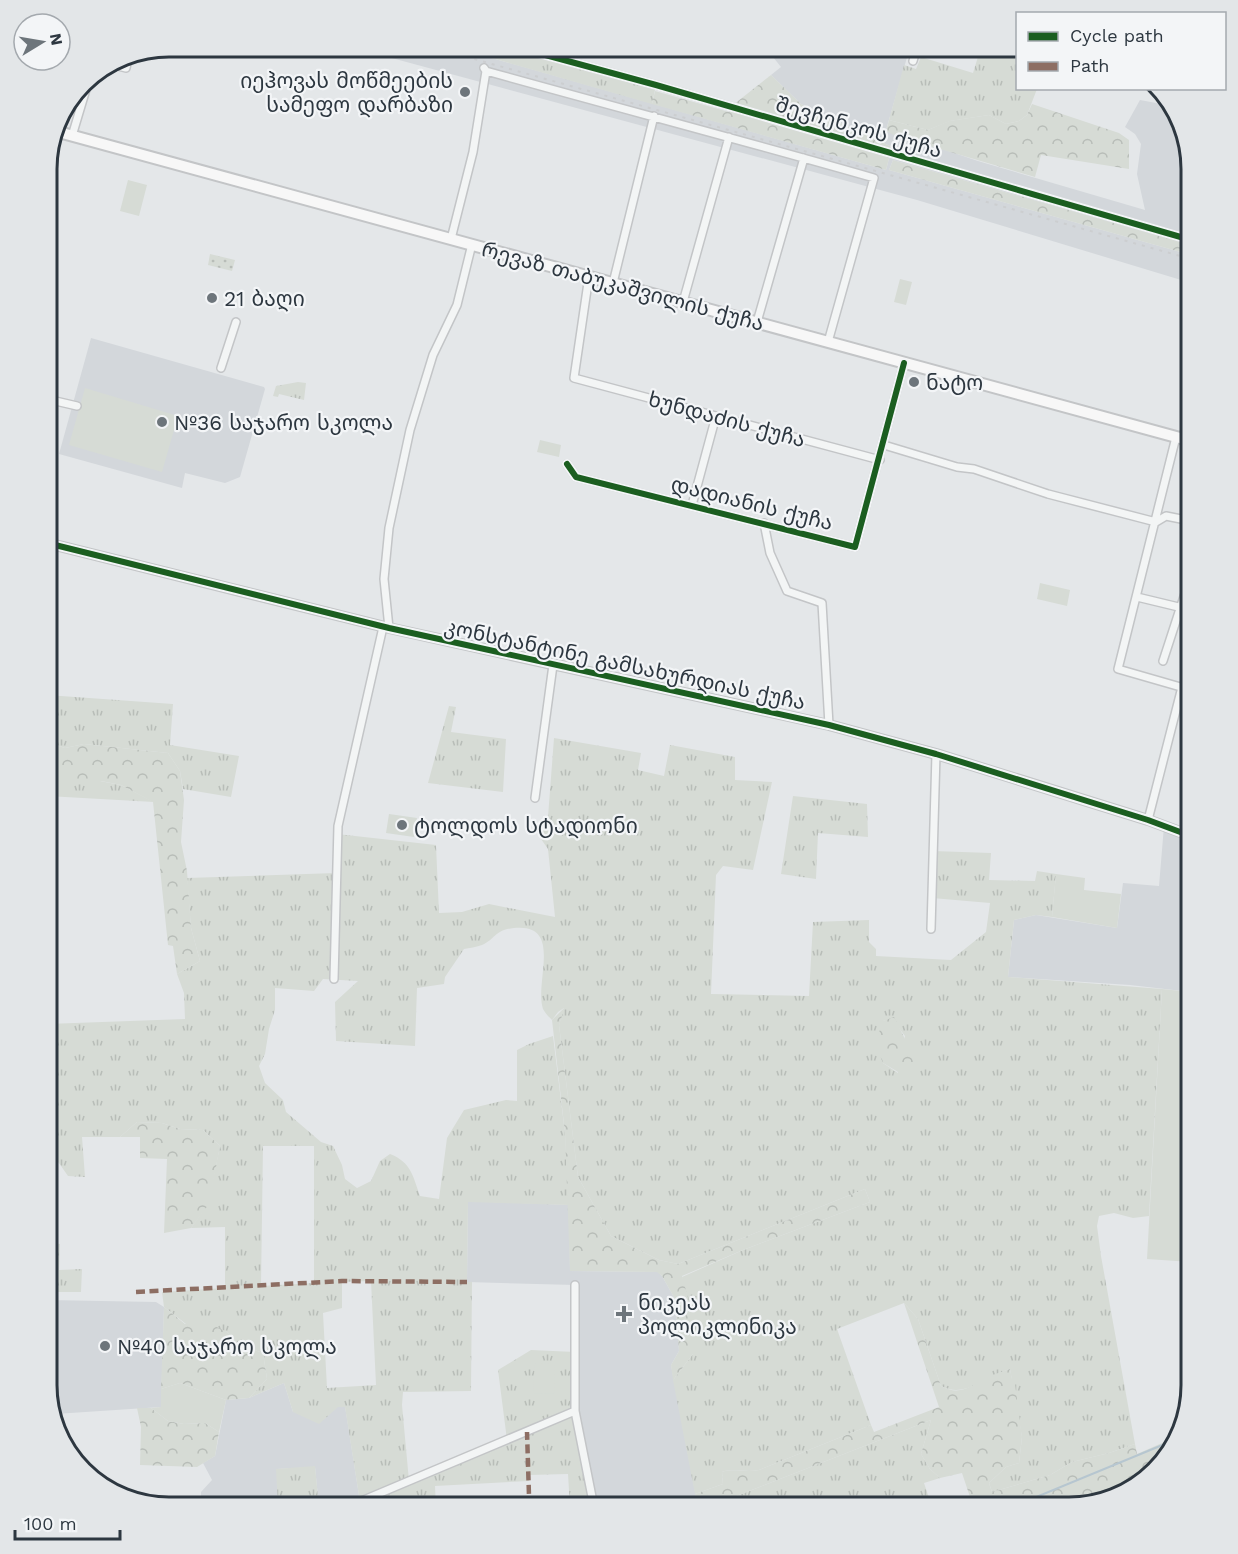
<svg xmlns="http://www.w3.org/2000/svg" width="1238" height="1554" font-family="'Work Sans','Noto Sans Georgian',sans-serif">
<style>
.built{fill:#d3d7db}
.grass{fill:url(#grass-tufts);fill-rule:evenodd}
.forest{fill:url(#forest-crowns)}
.park{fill:url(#park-dots)}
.garden{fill:#d6dbd5}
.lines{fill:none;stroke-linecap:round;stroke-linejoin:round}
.stream{stroke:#b6c6d0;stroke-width:2}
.minor-casing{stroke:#c3c5c7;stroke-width:10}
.tertiary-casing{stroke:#c3c5c7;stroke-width:12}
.secondary-casing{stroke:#c3c5c7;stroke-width:14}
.minor{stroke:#f3f5f5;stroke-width:7}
.tertiary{stroke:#f3f5f5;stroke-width:9}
.secondary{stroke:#f7f7f7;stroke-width:10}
.rail{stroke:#ccced0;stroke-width:2;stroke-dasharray:3 6;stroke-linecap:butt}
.quiet{stroke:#8d6e63;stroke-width:4.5;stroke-dasharray:9 4.5;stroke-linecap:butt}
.cycleway-casing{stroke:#f3f5f7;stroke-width:10}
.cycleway{stroke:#1b5e20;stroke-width:6}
.poi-dot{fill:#6d757b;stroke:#f3f5f7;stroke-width:2}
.labels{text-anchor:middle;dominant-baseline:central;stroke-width:4.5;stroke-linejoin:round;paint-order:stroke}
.poi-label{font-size:21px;fill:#2d3740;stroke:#f3f5f7;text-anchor:start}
.street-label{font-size:21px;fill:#2d3740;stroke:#f3f5f7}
.rim{fill:none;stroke:#2d3740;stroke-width:3}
</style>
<defs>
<pattern id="grass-tufts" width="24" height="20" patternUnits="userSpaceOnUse" patternTransform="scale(1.5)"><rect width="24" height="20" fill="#d6dbd5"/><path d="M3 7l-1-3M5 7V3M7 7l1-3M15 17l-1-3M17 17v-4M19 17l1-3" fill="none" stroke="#b8bdb8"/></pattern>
<pattern id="forest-crowns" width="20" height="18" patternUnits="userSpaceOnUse" patternTransform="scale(1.5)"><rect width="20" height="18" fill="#d6dbd5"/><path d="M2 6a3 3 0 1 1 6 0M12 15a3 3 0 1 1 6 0" fill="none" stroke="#b8bdb8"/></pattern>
<pattern id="park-dots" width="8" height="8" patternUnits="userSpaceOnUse" patternTransform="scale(1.5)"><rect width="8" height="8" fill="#d6dbd5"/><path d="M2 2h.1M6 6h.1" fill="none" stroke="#b8bdb8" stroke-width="1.8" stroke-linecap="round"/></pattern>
</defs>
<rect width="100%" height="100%" fill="#e4e7e9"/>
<path class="built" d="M351,47h102l433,123 6,-23 -91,-43 -30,-29 10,-8 -16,-20h145l-24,83 92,31 167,49 -8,-36 4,-30 -6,-10 -10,-7 15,-27 32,6 19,63v76l-298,-85 -4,10 302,85v28l-274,-83z
M91,338l173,49 1,2 -25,88 -15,6 -40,-10 -3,15 -123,-34z
M1164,826l27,10v156l-61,-7 -122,-8 6,-57 22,-5 81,13 6,-45 36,3z
M468,1201l101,4 1,66 88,1 4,4 13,23 4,52 -8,14 27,142h-104l-19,-96v-126l-108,-3z
M47,1300l109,2 8,5 -3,100 -106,7 -8,-29z
M284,1383l9,29 52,-6 15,96 -13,5h-28l-4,-40 -38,2 1,38h-77v-15l11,-12 -9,-17 12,-7 11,-56 23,-2z"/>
<path class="grass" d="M453,47h63l140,38 -4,19z
M981,47h36l1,41 19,1 -10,26 -8,6 -13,3 -17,-9 -39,6 -22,9 -39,-10 15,-55 12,4 5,-12 52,16z
M298,382l8,1 -2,17 -25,-6 -1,3 -5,-1 3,-10z
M47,695l126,9 -3,41 69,11 -8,41 -48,-8 -3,-18 -12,-18 -84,-9 -19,4 -18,-6z
M449,706l7,1 -5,25 55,7 -3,53 -75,-9z
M554,738l87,15 -3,17 26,6 6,-31 65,12v23l37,2 -19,88 -30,-4 -7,9 -5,119 98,2 4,-74 56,-2v22l7,7v7l75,4 35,-28 4,-29 -58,-5 1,-47 58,2 -2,27 46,1 2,-10 19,3 -4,43 -16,-2 -22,5 -6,57 154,12 -13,227 -16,2 -19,-5 -15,3 -2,10 4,30 34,188 -26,9 -37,9 -22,13 -58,17 -3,-9 17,-16 13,-4 3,-26 -12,-68c-24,7 -45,30 -69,17l-23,-67 -14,-16 -67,26 34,96 -112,45c-13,3 -25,-2 -37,2l1,12 -28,10 -22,-114 20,-26 -11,-77 61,-27 127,-48 -5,-13 -187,75 -19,-4 -48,-24 -33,-59 -19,-152 5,-17 -6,4 -6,8c-3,-3 -7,-7 -9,-11 -9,-27 21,-86 -29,-81 -20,2 -18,11 -32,17 -5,2 -13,3 -18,4l-19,28 -1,7 -27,4 -2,58 -79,-5 -1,-39 23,-21 -35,-2 -9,12 -39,-3v22l-6,19 -4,25 -6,12 6,17 18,17 3,12 35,30 12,4 9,19 3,14 12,9 14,-7 9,-20 10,-7c21,8 23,22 30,42l19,3 8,-61 17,-28 42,-10 11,1v-51l12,-6 24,-8 12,97 4,72 -101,-3 -1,80h5l-1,109 -68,1 -1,13 7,76 98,-41 -9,-70 33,-20 44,2v59l19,96h-24l-2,-33 -39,1v6l-94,5 1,21h-89l13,-5 -15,-95h-7l-19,17 -26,-12 -9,-29 -35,15 18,-19 -4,-26 -23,-8 -13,-13 -41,-8 -22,-17 -2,-15 63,-4v-61l-34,1 17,-24 12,-58 -17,-16 -23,-1 -18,-6 -25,-1 -17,15h-38l3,40 -17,-1 -14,-20h-7v-132l138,-5 -1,-26 -7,-19 23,-13 -9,-33 -4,-50 149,-5 1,-39 99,11 3,68 23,-1 27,-8 66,13 -7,-68 -14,-20 13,1zM888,1020l7,3 10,13 -7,37 -15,-10v-42zM263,1146h51v137l-53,3zM371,1281l5,104 -49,3 -4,-75 19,-5v-26z
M47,781h53l21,4 33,17 -107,-6z
M793,796l74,8 1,33 -50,-4 -2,46 -35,-5z
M47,1242l13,2 -1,26 23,-1 -1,23h-34z
M931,1420l-10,34 9,15 10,9 -16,5 8,24h-224z
M315,1466l4,41h-41l-2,-38z"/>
<path class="forest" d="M771,75l30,29 91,43 -6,23 -234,-66 3,-13 74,21 4,-7z
M1032,104l87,29 10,7v29l-88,-14 -6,22 -139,-41 -10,-5 3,-11 39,10 21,-9 40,-6 17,9 13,-3 8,-6z
M893,160l298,85v10l-302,-85z
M47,742l18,6 19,-4 84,9 12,18 4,29 -3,42 6,29 4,57 9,33 -23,13 -4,-28 -5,-1 -15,-143 -32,-17 -20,-4h-54z
M565,1007l-6,18 19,152 33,59 48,24 19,4 187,-75 5,13 -127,48 -61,26 11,40v38l-20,26 -2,-15 8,-14 -4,-52 -13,-23 -5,-4 -87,-1 -5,-138 -13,-113z
M894,1017l19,38 3,15 -11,10 -7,-8 -15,-9 -8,-19 8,-23z
M137,1122l25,1 18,6 23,1 17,16 -11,58 -18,24 -27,5 3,-74 -27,-1v-21h-20z
M904,1303l14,16 23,67c18,10 29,1 45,-8 7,-4 16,-6 24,-9l2,10 3,5 7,53 -3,26 -13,4 -17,16 3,9 58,-17 22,-13 37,-9 26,-9 2,10 41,-18 -3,10 -22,17 -5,12 -11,12 -68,20h-131l32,-10 -8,-24 -22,5 -10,-9 -9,-15 10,-34 -223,87h-10l-3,-13 28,-10 -1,-12c12,-4 24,1 37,-2l112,-45 3,7 65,-25z
M164,1307l21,17 17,-4 25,12 13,13 23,8 4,26 -18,19 -23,2 -46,-17 -19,6z
M137,1408h14l17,13 16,3 21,-1 14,9 -4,24 -18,11 -57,-2 1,-38z"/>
<path class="park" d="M210,254l25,6 -3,11 -24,-6z"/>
<path class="garden" d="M128,180l19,5 -8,31 -19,-5z
M900,279l12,3 -6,23 -12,-3z
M85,388l93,28 -16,56 -93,-27z
M540,440l21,5 -2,12 -22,-5z
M1040,583l30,7 -3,16 -30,-7z
M389,814l28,4 -3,19 -28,-4z
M1056,874l29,4 -1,12 37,4 -4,34 -65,-11z
M1162,989l29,3v270l-44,-3z
M535,1363l20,1 -1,30 -21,-1z
M180,1383l46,17 -7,32 -14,-9 -21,1 -16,-3 -17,-13 10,-1v-18z"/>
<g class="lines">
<path class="stream" d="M1012,1507l165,-68"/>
<defs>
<path id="minor" d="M516,47l140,38 535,155
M913,61l4,-14
M110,64l16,4 3,-14
M486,71c129,36 259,70 388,107l-46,164
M72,136l18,-60
M451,239l22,-87 13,-81 -2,-3
M589,276l-15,102 306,82
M613,283l41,-167
M683,302l46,-165
M757,322l47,-164
M221,368l15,-46
M47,399l30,7
M1176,437l-58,232 73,21
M884,445l73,22 17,2 74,25 108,28 10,-6 25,5
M567,464l9,13 279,70 49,-184
M692,505l24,-89
M764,523l6,30 17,38 35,12 7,122
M1137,597l54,13
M389,628l-5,-49 5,-51 21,-98 23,-75 24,-50 15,-61
M1163,661l28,-86
M535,798l18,-133
M1148,820l34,-133
M931,929l5,-175
M334,979l4,-153 45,-199
M575,1285v126l19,96
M347,1507l228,-96"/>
<path id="tertiary" d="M47,543l342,85 440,97 107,29 212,66 43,16"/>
<path id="secondary" d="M55,131l1136,310"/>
</defs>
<use href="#minor" class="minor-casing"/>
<use href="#tertiary" class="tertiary-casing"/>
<use href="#secondary" class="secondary-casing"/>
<use href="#minor" class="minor"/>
<use href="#tertiary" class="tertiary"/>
<use href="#secondary" class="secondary"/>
<path class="rail" d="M431,47l760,212"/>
<path class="quiet" d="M136,1292l206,-11 125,1
M526,1507l3,-11 -2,-64"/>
<defs>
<path id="cycleway" d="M516,47l140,38 535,155
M567,464l9,13 279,70 49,-184
M47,543l342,85 440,97 107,29 212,66 43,16"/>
</defs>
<use href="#cycleway" class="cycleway-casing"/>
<use href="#cycleway" class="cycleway"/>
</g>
<g class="poi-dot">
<circle cx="465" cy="92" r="6"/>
<circle cx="212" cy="298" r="6"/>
<circle cx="914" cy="382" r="6"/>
<circle cx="162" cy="422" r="6"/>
<circle cx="402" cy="825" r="6"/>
<path d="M621 1305h6v6h6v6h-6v6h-6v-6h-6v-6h6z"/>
<circle cx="105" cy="1346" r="6"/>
</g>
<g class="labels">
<g class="poi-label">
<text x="453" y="80" text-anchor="end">იეჰოვას მოწმეების<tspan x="453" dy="24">სამეფო დარბაზი</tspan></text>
<text x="224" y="298">21 ბაღი</text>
<text x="926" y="382">ნატო</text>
<text x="174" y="422">№36 საჯარო სკოლა</text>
<text x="414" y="825">ტოლდოს სტადიონი</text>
<text x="638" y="1302">ნიკეას<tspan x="638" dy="24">პოლიკლინიკა</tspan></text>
<text x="117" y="1346">№40 საჯარო სკოლა</text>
</g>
<g class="street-label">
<text transform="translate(859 127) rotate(16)">შევჩენკოს ქუჩა</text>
<text transform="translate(623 286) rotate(15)">რევაზ თაბუკაშვილის ქუჩა</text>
<text transform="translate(727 419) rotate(15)">ხუნდაძის ქუჩა</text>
<text transform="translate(752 503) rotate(14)">დადიანის ქუჩა</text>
<text transform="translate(625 664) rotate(12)">კონსტანტინე გამსახურდიას ქუჩა</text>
</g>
</g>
<path d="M0 0H1238V1554H0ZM169 57H1069A112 112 0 0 1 1181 169V1385A112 112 0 0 1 1069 1497H169A112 112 0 0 1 57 1385V169A112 112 0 0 1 169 57Z" fill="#e3e6e8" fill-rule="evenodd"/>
<path class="rim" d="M169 57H1069A112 112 0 0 1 1181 169V1385A112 112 0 0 1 1069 1497H169A112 112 0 0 1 57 1385V169A112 112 0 0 1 169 57Z"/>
<rect x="1016" y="12" width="210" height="78" fill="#f3f5f7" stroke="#a4a9ae" stroke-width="1.5"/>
<rect x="1028" y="32" width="30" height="9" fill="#1b5e20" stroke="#a4a9ae" stroke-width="1.5"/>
<text x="1070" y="42" font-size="18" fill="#2d3740">Cycle path</text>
<rect x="1028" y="62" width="30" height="9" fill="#8d6e63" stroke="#a4a9ae" stroke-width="1.5"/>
<text x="1070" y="72" font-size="18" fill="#2d3740">Path</text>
<g transform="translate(42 42) rotate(79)"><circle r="28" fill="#f3f5f7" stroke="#a4a9ae" stroke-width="1.5"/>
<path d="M0-4.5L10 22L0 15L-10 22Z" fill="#6d757b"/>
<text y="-9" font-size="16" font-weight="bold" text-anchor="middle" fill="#2d3740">N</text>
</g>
<path d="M15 1530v9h105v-9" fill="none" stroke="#2d3740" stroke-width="3"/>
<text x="24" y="1530" font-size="18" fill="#2d3740" stroke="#f3f5f7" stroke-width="4.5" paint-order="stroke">100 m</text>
</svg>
